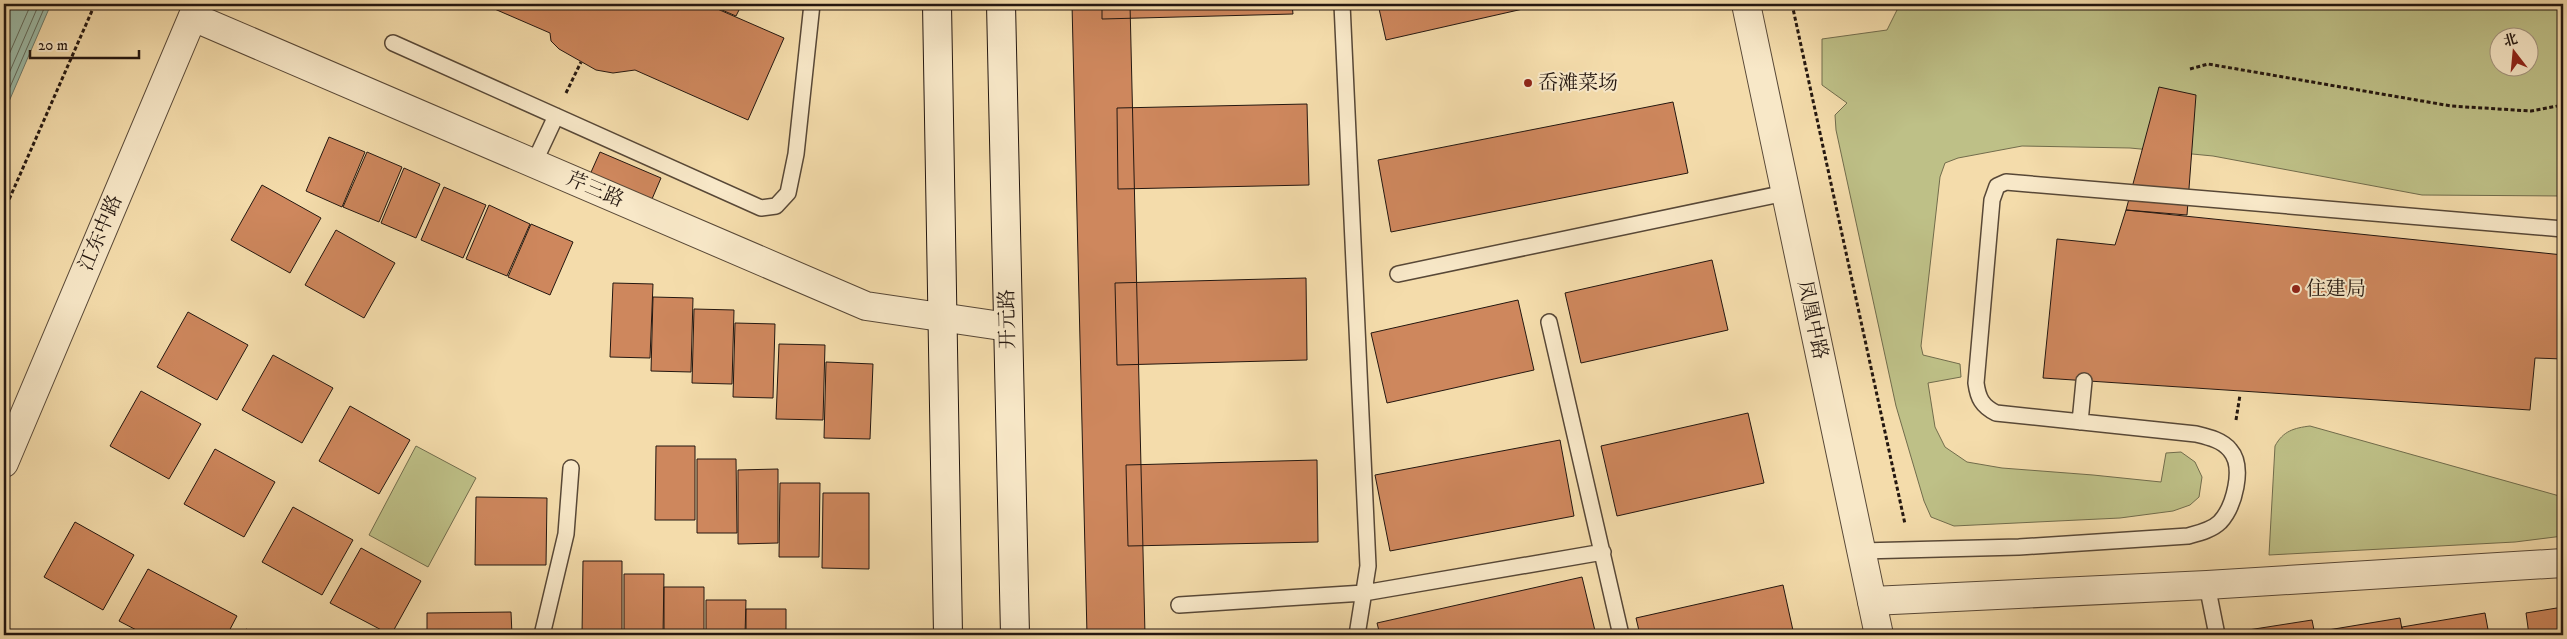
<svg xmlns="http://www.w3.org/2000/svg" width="2567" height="639" font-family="'IM FELL DW Pica','Noto Serif SC',serif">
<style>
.green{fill:#bec087;stroke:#716c4c;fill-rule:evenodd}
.water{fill:#9cbca9;stroke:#6c7a6c}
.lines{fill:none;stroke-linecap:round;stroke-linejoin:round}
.shore{stroke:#606a5c;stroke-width:1}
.building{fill:#ce875d;stroke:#241710}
.service-casing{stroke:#584837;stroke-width:18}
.minor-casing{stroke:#584837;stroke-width:30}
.tertiary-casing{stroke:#584837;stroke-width:30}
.secondary-casing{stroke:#241710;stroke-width:30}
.path{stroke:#241710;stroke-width:3;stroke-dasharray:4 2.5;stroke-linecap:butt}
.service{stroke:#f8e8c8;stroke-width:15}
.minor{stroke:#f8e8c8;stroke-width:28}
.tertiary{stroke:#f8e8c8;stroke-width:28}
.secondary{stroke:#f8e8c8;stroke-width:28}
.poi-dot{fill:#8f2418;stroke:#f8e8c8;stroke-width:2}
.labels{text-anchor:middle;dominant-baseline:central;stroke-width:4;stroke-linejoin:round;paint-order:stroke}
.poi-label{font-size:20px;fill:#241710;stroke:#f8e8c8;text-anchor:start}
.street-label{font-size:20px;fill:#241710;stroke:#f8e8c8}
</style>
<rect width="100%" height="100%" fill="#f4dcab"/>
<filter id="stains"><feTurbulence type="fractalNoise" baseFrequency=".004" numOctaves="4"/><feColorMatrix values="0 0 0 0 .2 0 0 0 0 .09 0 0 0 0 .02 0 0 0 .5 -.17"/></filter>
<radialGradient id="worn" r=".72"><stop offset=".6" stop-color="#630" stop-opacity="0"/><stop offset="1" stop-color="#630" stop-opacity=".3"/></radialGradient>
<path class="green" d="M1900,4h663v192l-141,-1 -209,-39 -83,-8 -108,-2 -64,12 -13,5 -5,14 -19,169 2,9 37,9 1,13 -33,6 7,44 10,20 22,15 35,6 91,7 68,7 5,-29 15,-1 14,10 7,15 -3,20 -9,8 -17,6 -53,7 -166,8 -23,-9 -7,-16 -28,-95 -60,-276 -1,-15 12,-12 -25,-18v-46l65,-9zM2500,38h30v30h-30z
M2310,426l253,71v39l-48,6 -246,13 6,-109c8,-15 19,-18 35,-20z
M416,446l60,32 -48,89 -59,-32z"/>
<path class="water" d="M4,4h47l-47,109z"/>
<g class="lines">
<path class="shore" d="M4,66l27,-62
M4,85l35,-81
M4,101l42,-97"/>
</g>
<path class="building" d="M483,4h223l78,34 -36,82 -113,-50 -22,3 -17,-3 -37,-21 -8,-8 -1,-8z
M708,4h34l-6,12z
M1072,4h58l15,631h-58z
M1102,4h190l1,10 -191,5z
M1378,4h167l-159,36z
M2159,87l37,8 -9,120 -61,-5z
M1673,102l15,71 -297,59 -13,-72z
M1307,104l2,81 -191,4 -1,-81z
M329,137l36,15 -23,55 -36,-16z
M367,152l35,15 -23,55 -36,-15z
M600,152l61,26 -12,28 -61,-27z
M404,168l36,16 -24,54 -35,-15z
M262,185l59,33 -31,55 -59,-33z
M444,187l42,18 -23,53 -42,-18z
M489,205l41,19 -23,52 -41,-17z
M2126,210l437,45v104l-28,-1 -5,52 -487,-32 14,-139 58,6z
M531,224l42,18 -23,53 -42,-18z
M336,230l59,33 -31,55 -59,-33z
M1712,260l16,70 -147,33 -16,-70z
M1306,278l1,82 -190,5 -2,-82z
M613,283l40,1 -3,74 -40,-1z
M653,297l40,1 -2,74 -40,-1z
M1518,300l16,70 -147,33 -16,-70z
M694,309l40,1 -2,74 -40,-1z
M188,312l60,33 -31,55 -60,-33z
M735,323l40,1 -2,74 -40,-1z
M779,344l46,1 -2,75 -47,-1z
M273,355l60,33 -31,55 -60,-33z
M826,362l47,2 -3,75 -46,-1z
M141,391l60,33 -32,55 -59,-33z
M350,406l60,34 -31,54 -60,-33z
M1748,413l16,70 -147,33 -16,-70z
M1560,440l14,76 -184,35 -15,-76z
M656,446h39v74h-40z
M215,449l60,33 -31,55 -60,-33z
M697,459h39l1,74h-40z
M1317,460l1,82 -190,4 -2,-81z
M778,469v74l-40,1v-74z
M780,483h40l-1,74h-40z
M823,493h46v76l-47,-1z
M476,497l71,1 -1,67h-71z
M293,507l60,33 -31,55 -60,-33z
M75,522l59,33 -31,55 -59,-33z
M361,548l60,33 -30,54 -61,-32z
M583,561h39v74h-40z
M148,569l89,47 -10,19h-81l-27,-14z
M624,574h40l-1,61h-39z
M1582,577l14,58h-216l-3,-12z
M1783,585l11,50h-154l-4,-17z
M664,587h40v48h-40z
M706,600h40l-1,35h-39z
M2563,607v28h-34l-3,-22z
M746,609h40v26h-40z
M511,612l1,23h-85v-22z
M2485,613l4,22h-86l-1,-8z
M2400,618l3,17h-86l-1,-3z
M2312,620l3,15h-85l-1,-2z
M246,629l13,6h-16z
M2182,631l1,4h-39z
M870,632v3h-65v-2z"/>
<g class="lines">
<defs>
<path id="service" d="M1342,4l26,562 -11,69
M393,43l368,165 15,-2 12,-13 8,-39 16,-150
M534,163l22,-47
M1398,274l387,-81
M1549,322l72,313
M2080,422l4,-41
M1861,551l158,-4 169,-11c11,-3 24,-6 32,-14 14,-15 25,-55 10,-72 -8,-10 -22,-13 -34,-16l-200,-21c-14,-7 -18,-15 -20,-30l16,-183 5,-14 9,-4 557,47
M2207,585l10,50
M1179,605l185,-12 239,-41
M542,635l24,-101 5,-66"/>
<path id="minor" d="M193,17l673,289 142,21
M1872,601l335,-16 356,-22"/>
<path id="tertiary" d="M1746,4l133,631
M4,463l194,-459"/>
<path id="secondary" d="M937,4l11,631
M1001,4l14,631"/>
</defs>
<use href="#service" class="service-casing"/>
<use href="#minor" class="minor-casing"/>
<use href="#tertiary" class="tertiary-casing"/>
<use href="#secondary" class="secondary-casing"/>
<path class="path" d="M1792,4l113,520
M2190,69l18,-5 243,42 80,5 32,-6
M566,93l15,-31
M4,211l91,-207
M2236,420l4,-25"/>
<use href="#service" class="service"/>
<use href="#minor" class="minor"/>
<use href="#tertiary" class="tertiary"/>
<use href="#secondary" class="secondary"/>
</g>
<g class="poi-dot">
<circle cx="1528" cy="83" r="5"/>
<circle cx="2296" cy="289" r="5"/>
</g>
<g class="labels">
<g class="poi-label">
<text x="1538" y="83">岙滩菜场</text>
<text x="2306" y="289">住建局</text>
</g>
<g class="street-label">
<text transform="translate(595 190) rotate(23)">芹三路</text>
<text transform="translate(101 233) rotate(-67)">江东中路</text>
<text transform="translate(1008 319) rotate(-91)">开元路</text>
<text transform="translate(1812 320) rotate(78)">凤凰中路</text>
</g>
</g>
<rect width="2567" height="639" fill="none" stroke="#f4dcab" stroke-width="20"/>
<rect x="5" y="5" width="2557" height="629" fill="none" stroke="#241710" stroke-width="2.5"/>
<rect x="10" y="10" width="2547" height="619" fill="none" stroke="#241710"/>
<g transform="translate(2514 52) rotate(344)"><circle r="24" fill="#f8e8c8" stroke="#a3947e"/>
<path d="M0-4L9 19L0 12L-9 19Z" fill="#8f2418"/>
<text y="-8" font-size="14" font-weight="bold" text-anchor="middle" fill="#241710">北</text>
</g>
<path d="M30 50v8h109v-8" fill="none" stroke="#241710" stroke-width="2.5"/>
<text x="38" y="50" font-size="15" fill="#241710" stroke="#f8e8c8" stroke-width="4" paint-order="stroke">20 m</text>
<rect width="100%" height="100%" filter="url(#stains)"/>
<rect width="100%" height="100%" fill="url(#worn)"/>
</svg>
